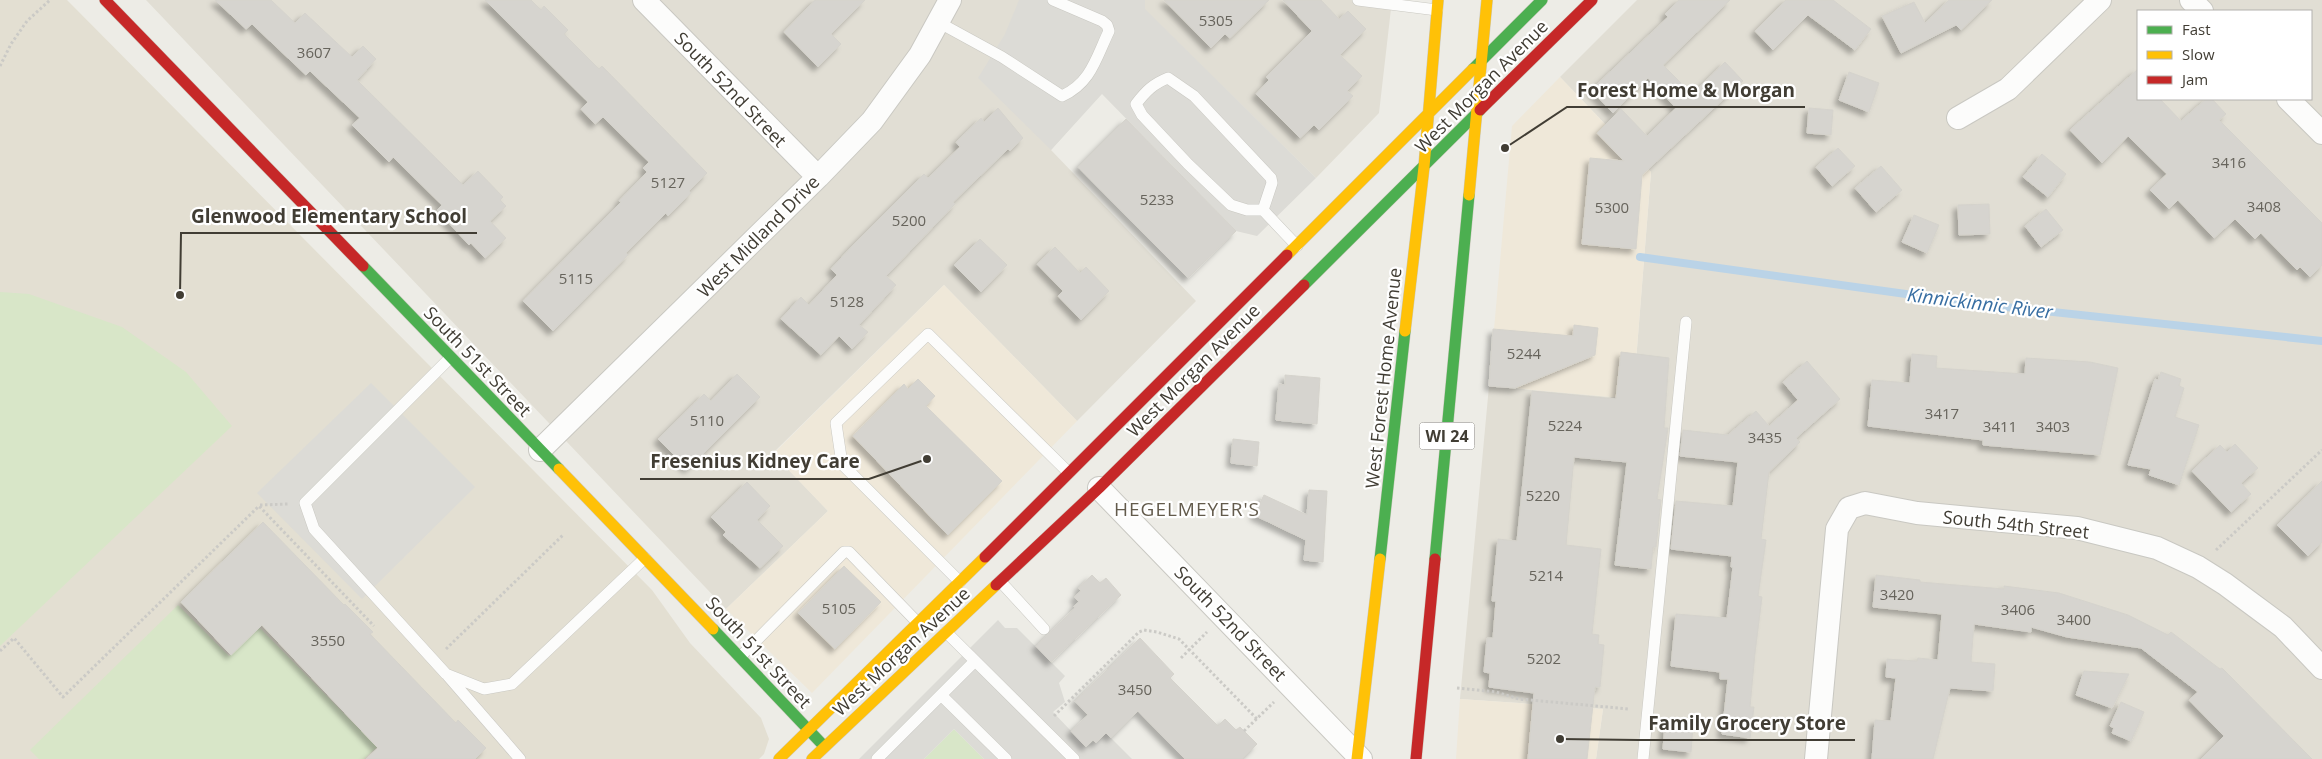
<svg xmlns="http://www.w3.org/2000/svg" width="2322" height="759" font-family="'Open Sans',sans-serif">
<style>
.residential{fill:#e1ded4;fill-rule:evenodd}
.commercial{fill:#efe8d9}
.education{fill:#e3dfd2}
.green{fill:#d8e6c8}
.parking{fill:#dcdbd6}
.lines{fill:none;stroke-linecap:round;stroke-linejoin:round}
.stream{stroke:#bad3e7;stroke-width:8}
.building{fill:#d6d4cf;stroke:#d5d3cc;filter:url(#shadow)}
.lane-casing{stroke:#c9c8c2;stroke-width:12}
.street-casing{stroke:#c9c8c2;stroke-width:24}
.fast-casing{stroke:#cbc9be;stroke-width:12}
.slow-casing{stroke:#cbc9be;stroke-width:12}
.jam-casing{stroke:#cbc9be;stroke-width:12}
.path{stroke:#cbcac6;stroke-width:3;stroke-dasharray:2.5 2.5;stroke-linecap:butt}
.lane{stroke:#fcfcfb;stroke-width:11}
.street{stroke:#fcfcfb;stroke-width:22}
.fast{stroke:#4caf50;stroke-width:11}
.slow{stroke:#ffc107;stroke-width:11}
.jam{stroke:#c62828;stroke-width:11}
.labels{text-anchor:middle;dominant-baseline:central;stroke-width:4.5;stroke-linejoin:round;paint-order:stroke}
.number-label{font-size:15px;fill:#67645c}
.shield{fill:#fff;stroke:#7a7771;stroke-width:1}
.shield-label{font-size:16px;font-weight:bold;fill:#413d34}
.street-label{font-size:18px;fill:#413d34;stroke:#fff}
.water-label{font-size:19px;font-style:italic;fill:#386ea2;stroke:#fff}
.neighbourhood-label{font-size:19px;letter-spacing:1px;fill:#635b4c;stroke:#fff}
.leader{fill:none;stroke:#413d34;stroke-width:2}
.callout-dot{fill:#413d34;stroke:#fff;stroke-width:2}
.callout-label{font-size:19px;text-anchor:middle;font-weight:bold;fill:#413d34;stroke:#fff;stroke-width:4.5;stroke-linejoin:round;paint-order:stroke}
</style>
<defs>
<filter id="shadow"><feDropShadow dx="-4.5" dy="4.5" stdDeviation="2.5" flood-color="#0004"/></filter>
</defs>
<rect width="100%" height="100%" fill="#edece6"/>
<path class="residential" d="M146,0h1246l-13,113 -63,65 -171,-168 -44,84 -50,56 145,151 -119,120 -133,-136 -171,168 55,58 -102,98z
M1637,0h685v759h-726l7,-50 -143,-10 29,-313 144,13 18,-227 -91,-95zM2138,11h173v88h-173z"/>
<path class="commercial" d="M1560,77l91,95 -18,227 -144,-13 23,-260z
M944,285l133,136 -265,272 -86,-84 102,-98 -55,-57z
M1460,699l143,10 -7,50h-140z"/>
<path class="education" d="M0,0h67l585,590 38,53 71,75 8,21 -5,15 -5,5h-759z"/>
<path class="green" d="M0,292l29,2 93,33 64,45 46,54 -232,220z
M178,605l51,51 30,-29 118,120 -13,12h-325l-9,-9z
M954,729l30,30h-60z"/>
<path class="parking" d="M1019,0h126v9l171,169 -59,58 -21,-5 -134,-137 -51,56 -73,-72 27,-44z
M371,383l104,104 -113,112 -105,-106z
M998,620l7,8h12l48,48 -6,7 6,19 -12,10 18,19 15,16 20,-14 26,26h-148l-30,-30 -30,30h-65z"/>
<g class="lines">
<path class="stream" d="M1640,257l338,47 344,37"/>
</g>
<path class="building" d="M215,0h56l24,23 10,-10 47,44 11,-11 13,13 -19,21 106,105 15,-14 25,26 -3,3 6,6 -16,15 16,17 -21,20 -14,-15 -2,2 -32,-35 5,-5 -49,-48 -4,5 -37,-37 8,-7 -50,-47 -4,4 -54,-51 -6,5z
M485,0h46l10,10 3,-4 24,24 -4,4 35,35 3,-3 105,107 -18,18 2,2 -23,23 -2,-3 -40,40 2,2 -75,76 -30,-30 98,-99 -2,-1 28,-29 -4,-4 6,-6 -46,-45 -8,7 -14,-15 7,-7z
M815,0h50l-34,34 10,10 -23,23 -34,-35z
M1164,0h105l-39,38 -5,-4 -14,14z
M1283,0h38l18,19 9,-8 18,18 -26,26 22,21 -15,15 6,5 -34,34 -5,-5 -14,13 -44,-44 13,-14 -3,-3 46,-46z
M1679,0h51l-67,65 29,29 33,-32 18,19 -101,94 -6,74 -54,-5 8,-86 34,3 -27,-28 24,-24 26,27 29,-28 -28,-30 -35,35 -22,-23 77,-73 -3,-3z
M1786,0h47l38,29 -16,21 -47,-35 -35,35 -18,-19z
M1949,0h43l-31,30 -5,-5 -55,28 -19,-37 32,-14 11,21z
M2138,69v30h22l21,22 25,-22h6l14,15 -7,6 103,103v42l-12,12 -10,-10 -3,3 -36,-37 -6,6 -20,-20 -21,19 -36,-38 -9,9 -19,-19 17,-16 -39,-38 -26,27 -32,-33z
M1849,72l30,11 -10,29 -30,-12z
M998,108l25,30 -13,13 -2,-2 -55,53 2,2 -69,72 10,9 -37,40 9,7 -16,17 -13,-13 -18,19 -40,-36 20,-22 8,8 28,-30 -6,-6 22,-24 71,-71 4,4 32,-31 -4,-5 25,-24 3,4z
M1809,108l24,2 -2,25 -24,-2z
M1126,119l110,112 -48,47 -110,-111z
M1838,148l17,18 -23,20 -16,-19z
M2042,154l24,20 -18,23 -25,-20z
M1881,166l21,24 -26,22 -21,-24z
M1989,204l1,30 -31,1 -1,-30z
M2046,209l17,21 -22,17 -16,-21z
M1914,215l25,10 -12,28 -25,-11z
M980,239l27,26 -26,27 -27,-27z
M1055,247l25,26 6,-6 23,24 -28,29 -23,-24 5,-5 -26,-27z
M1574,325l24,3 -3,27 -80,33 -26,-2 4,-57 80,7z
M1621,352l48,6 -5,70h4l-11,71 4,1 -5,47h-3l-2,22 -36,-4 12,-103 -53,-5 -8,88 35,4 -9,85 7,1 -1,9 6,1 -4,42h-5l-8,72h-59l6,-66 -45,-6 1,-14 -6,-1 3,-34h6l3,-37h-4l6,-62 19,2 15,-150 84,8z
M1912,354l25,2 -1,12 89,6 1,-16 64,4 28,6 -18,87 -117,-10v-5l-115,-14 4,-46 38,3z
M1807,361l33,38 -44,39 4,4 -31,30 -8,67 5,1 -8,56 4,1 -7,56 -5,54h4l-4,31 -28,-4 6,-55h-8v-7l-49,-6 5,-52 51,4 6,-51h-2l1,-11 -61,-7 5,-48 57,5 5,-44 -58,-6 3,-26 45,5 28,-24 13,15 29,-26 -15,-18z
M2161,372l20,7 -2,7 5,2 -9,29 24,8 -20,60 -30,-10 2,-6 -23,-4 27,-86 3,1z
M737,374l23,23 -72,72 -30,-30 46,-45 7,7z
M1285,375l35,3 -3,46 -41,-4 3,-36 6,1z
M918,379l17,17 -9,10 76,75 -54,54 -95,-99 51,-52 4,5z
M1233,439l26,3 -2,24 -26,-3z
M2235,444l23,24 -17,15 10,11 -20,18 -39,-41 28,-26 7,7z
M2322,481v61l-14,14 -31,-31z
M747,482l23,24 -13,14 26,26 -23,22 -37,-33 3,-3 -15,-15z
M1309,490l18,1 -4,71 -19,-2 2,-20 -52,-25 10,-20 43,20z
M263,522l81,83 1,-1 28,28 -3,2 86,89 2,-3 28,28 -11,11h-109l12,-11 -116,-123 -31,30 -50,-53z
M844,566l37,36 -46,47 -37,-36z
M1092,575l8,8 6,-5 15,17 -70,67 -15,-16 39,-38 -1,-2 5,-4 -5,-5 7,-6 -3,-3z
M1876,575l44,5v2l84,7v-3l55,7 69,22 40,20 3,-3 49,37 2,-1 90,91h-111l23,-23 -35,-36 9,-8 -57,-44 -74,-11 -36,-10v5l-57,-8 -3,38 24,2 -2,27 -43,-3 -17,71h-61l3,-39 16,1 5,-43 -10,-1 1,-18 30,2 1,-3 20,2 4,-46 -69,-7z
M1140,638l34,36 -4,4 48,48 7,-7 11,11 4,-3 17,17 -15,15h-57l-47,-48 -27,27 -5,-5 -10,10 -3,-3 -7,7 -15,-16 17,-16 -13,-14z
M2084,671l45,3 -17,34 -36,-13z
M2121,702l23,10 -13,29 -19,-8 2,-5 -4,-2z
M1665,724l28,2 -2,26 -28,-3z"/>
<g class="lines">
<defs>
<path id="lane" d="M1358,0l79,10
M938,22l64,35 60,39c29,-13 34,-38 47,-65l-2,-6 -5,-4 -49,-21
M1168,78l26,18 77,82 1,5 -9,27h-16l-16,-5 -43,-41 -46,-49 -6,-11c10,-13 17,-20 32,-26z
M1263,210l34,36
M450,358l-145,145 9,26 132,145 38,15 28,-5 133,-126
M1000,581l44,48
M960,582l-118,-118 -6,-41 92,-89 141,139
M946,632l128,127
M740,657l104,-105h5l69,71
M448,676l72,83
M941,695l65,64
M877,759l98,-98
M1643,759l43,-437"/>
<path id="street" d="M644,0l174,177
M2191,0l11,11
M2288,99l34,34
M1958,118l50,-29 92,-89
M540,450l278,-273 54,-56 48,-66 30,-55
M1099,488l262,271
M1816,759l21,-230 12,-21 16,-5 52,10 160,15 80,20 41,19 27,17 58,43 39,41"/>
<path id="fast" d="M1473,69l69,-69
M363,266l196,203
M1304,285l176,-175
M1380,559l25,-228
M1435,559l34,-364
M713,629l109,115"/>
<path id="slow" d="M1469,195l18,-195
M1287,255l186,-186
M1405,331l19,-164 14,-167
M559,469l154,160
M779,759l206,-202
M812,759l184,-174
M1357,759l23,-200"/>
<path id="jam" d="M105,0l258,266
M1480,110l112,-110
M985,557l302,-302
M996,585l103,-97 205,-203
M1416,759l19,-200"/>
</defs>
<use href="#lane" class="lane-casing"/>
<use href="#street" class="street-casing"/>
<use href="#fast" class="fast-casing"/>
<use href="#slow" class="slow-casing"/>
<use href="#jam" class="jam-casing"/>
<path class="path" d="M0,66l11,-22 16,-23 23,-21
M260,505l28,-1
M2216,550l106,-100
M446,649l118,-115
M0,651l14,-13 49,59 196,-191 115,120
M1181,658l26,-26
M1457,688l39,4 23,7 110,10
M1054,716l85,-84 5,-2 13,2 22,7 78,80
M1244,731l30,-29"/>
<use href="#lane" class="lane"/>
<use href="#street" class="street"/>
<use href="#fast" class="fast"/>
<use href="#slow" class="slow"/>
<use href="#jam" class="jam"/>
</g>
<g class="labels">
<g class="number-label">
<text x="1216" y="20">5305</text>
<text x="314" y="52">3607</text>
<text x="2229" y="162">3416</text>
<text x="668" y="182">5127</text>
<text x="1157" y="199">5233</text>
<text x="2264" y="206">3408</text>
<text x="1612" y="207">5300</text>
<text x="909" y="220">5200</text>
<text x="576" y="278">5115</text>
<text x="847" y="301">5128</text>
<text x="1524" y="353">5244</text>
<text x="1942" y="413">3417</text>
<text x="707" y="420">5110</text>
<text x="1565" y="425">5224</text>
<text x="2000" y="426">3411</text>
<text x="2053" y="426">3403</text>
<text x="1765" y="437">3435</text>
<text x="1543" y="495">5220</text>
<text x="1546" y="575">5214</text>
<text x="1897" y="594">3420</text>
<text x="839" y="608">5105</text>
<text x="2018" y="609">3406</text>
<text x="2074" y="619">3400</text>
<text x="328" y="640">3550</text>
<text x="1544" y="658">5202</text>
<text x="1135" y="689">3450</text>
</g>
<rect class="shield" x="1419.5" y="422.5" width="55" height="27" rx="4"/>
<g class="shield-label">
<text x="1447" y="436">WI 24</text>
</g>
<g class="street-label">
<text transform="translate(1481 86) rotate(-45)">West Morgan Avenue</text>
<text transform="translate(731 89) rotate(46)">South 52nd Street</text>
<text transform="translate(758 236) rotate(-45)">West Midland Drive</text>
<text transform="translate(478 361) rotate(46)">South 51st Street</text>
<text transform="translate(1193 370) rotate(-45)">West Morgan Avenue</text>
<text transform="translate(1383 378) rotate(-84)">West Forest Home Avenue</text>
<text transform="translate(2016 524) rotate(6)">South 54th Street</text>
<text transform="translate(1231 623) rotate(46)">South 52nd Street</text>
<text transform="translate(901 651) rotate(-43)">West Morgan Avenue</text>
<text transform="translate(759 652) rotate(47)">South 51st Street</text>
</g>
<g class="water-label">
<text transform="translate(1980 303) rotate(7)">Kinnickinnic River</text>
</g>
<g class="neighbourhood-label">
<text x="1187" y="509">HEGELMEYER'S</text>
</g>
</g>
<path class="leader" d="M1505 148L1567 107H1805M180 295L181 233H477M927 459L869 479H640M1560 739L1638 740H1855"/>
<g class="callout-dot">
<circle cx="1505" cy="148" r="5"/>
<circle cx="180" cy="295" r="5"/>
<circle cx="927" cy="459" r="5"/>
<circle cx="1560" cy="739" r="5"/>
</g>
<g class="callout-label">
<text x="1686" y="97">Forest Home &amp; Morgan</text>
<text x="329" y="223">Glenwood Elementary School</text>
<text x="755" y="468">Fresenius Kidney Care</text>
<text x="1747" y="730">Family Grocery Store</text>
</g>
<rect x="2137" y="10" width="175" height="90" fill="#ffffff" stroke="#b3b1ae"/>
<rect x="2147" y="26" width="25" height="8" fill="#4caf50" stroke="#b3b1ae"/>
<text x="2182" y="35" font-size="15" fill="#413d34">Fast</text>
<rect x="2147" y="51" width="25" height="8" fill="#ffc107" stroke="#b3b1ae"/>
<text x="2182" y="60" font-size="15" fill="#413d34">Slow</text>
<rect x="2147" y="76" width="25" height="8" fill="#c62828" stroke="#b3b1ae"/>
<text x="2182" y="85" font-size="15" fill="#413d34">Jam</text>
</svg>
